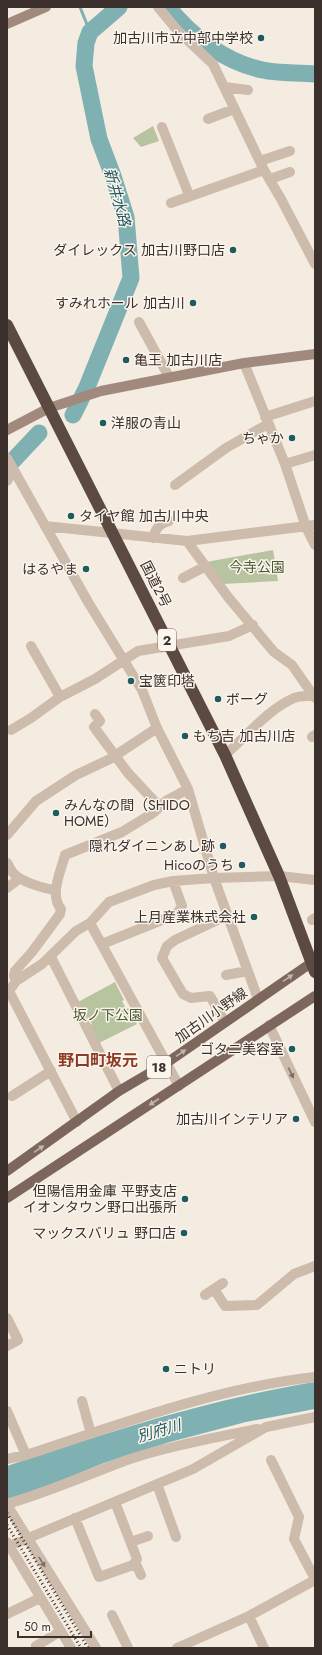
<svg xmlns="http://www.w3.org/2000/svg" width="322" height="1655" font-family="Jost,'Noto Sans JP',sans-serif">
<style>
.green{fill:#b8c4a0}
.water{fill:#7fb0b2}
.lines{fill:none;stroke-linecap:round;stroke-linejoin:round}
.stream{stroke:#7fb0b2;stroke-width:3}
.river{stroke:#7fb0b2;stroke-width:17}
.street{stroke:#cdbbac;stroke-width:10}
.secondary{stroke:#a18a7d;stroke-width:10}
.primary{stroke:#7d675c;stroke-width:10}
.highway{stroke:#5c4a42;stroke-width:12}
.rail{stroke:#3b302b;stroke-width:3;stroke-dasharray:1 3;stroke-linecap:butt}
.oneway{fill:#c2b5ac}
.oneway2{fill:#7d6f65}
.poi-dot{fill:#1f5a5e;stroke:#fbf5ee;stroke-width:1.5}
.labels{text-anchor:middle;dominant-baseline:central;stroke-width:3;stroke-linejoin:round;paint-order:stroke}
.shield{fill:#fbf5ee;stroke:#756b66;stroke-width:1}
.shield-label{font-size:13px;font-weight:bold;fill:#3b302b}
.poi-label{font-size:14px;fill:#3b302b;stroke:#fbf5ee;text-anchor:end}
.park-label{font-size:14px;fill:#4a5a2e;stroke:#fbf5ee}
.street-label{font-size:14px;fill:#3b302b;stroke:#fbf5ee}
.water-label{font-size:15px;font-style:italic;fill:#1f5a5e;stroke:#fbf5ee}
.quarter-label{font-size:16px;font-weight:bold;fill:#8c3b22;stroke:#fbf5ee}
</style>
<rect width="100%" height="100%" fill="#f4ebe1"/>
<path class="green" d="M153,126l6,15 -18,6 -8,-9z
M273,550l5,31 -55,3 -17,-22z
M115,982l9,18 -2,1 4,8 3,-1 8,16 -38,19 -9,-17 2,-2 -4,-7 -2,1 -8,-16z"/>
<path class="water" d="M315,1382v27l-69,13 -76,20 -66,21 -71,29 -26,7v-33c101,-34 203,-67 308,-84z"/>
<g class="lines">
<path class="stream" d="M80,7l10,25"/>
<path class="river" d="M168,7c23,29 58,56 95,63 17,4 35,2 52,4
M73,415l14,-28 44,-109 -5,-61 -13,-41 -14,-37 -15,-73 2,-23 4,-11 29,-25
M7,467l32,-34"/>
<path class="street" d="M158,7l20,24 35,33 51,106 17,29 34,65
M224,87l24,3
M208,119l26,-10
M162,127l27,68
M260,161l30,-10
M270,179l20,-7
M171,203l93,-33
M139,322l30,55
M244,363l41,101 21,63 9,18
M265,417l50,-16
M7,458l81,144 54,88 15,38 31,61 26,89 44,121
M285,464l30,-9
M7,481l6,-10
M175,485l51,-37 42,-24
M45,526l142,15 128,-16
M153,538c3,-10 6,-14 16,-17
M187,541l41,56 46,55 18,13 23,33
M183,578l23,-12
M31,646l29,51
M95,714l5,7 -6,6 34,46 28,30 1,5
M11,730l20,-12 29,-21 35,-18 43,-28 91,-15 24,-11
M312,737l3,-2
M225,755c22,-19 42,-45 69,-57 6,-3 14,-2 21,-2
M7,835l29,-34 40,-26 34,-16 47,-31
M7,863c2,3 4,8 7,11 8,8 31,15 42,16
M7,888l9,-7 2,-4
M312,920l3,-2
M90,923l89,163
M102,944l75,-30 5,-8 -9,-25
M51,957l68,134
M226,975l22,-4
M16,981l-2,-5 1,-5 17,-19 28,-38 1,-5c-12,-14 0,-38 4,-54l57,-23 31,-19 13,-12 22,-12
M9,991l68,131
M7,994l9,-13 26,-17 34,-33 14,-8 19,-21 45,-17 19,-4 41,-3 65,-2 36,4
M225,1022l-15,-26 -19,2 -8,-4 -21,-36 5,-12 8,-6 53,-25
M269,1025l46,97
M12,1096l39,-25
M214,1289l11,17 32,-1 37,-31 21,-8
M205,1295l18,-12
M7,1318l11,22 -11,6
M82,1401l9,33
M7,1411l19,44
M7,1459l19,-4c95,-31 190,-67 289,-78
M271,1460l28,57 -5,22 21,40
M157,1484l19,53
M7,1504c41,-12 80,-29 120,-44 42,-14 87,-22 130,-31
M7,1505l89,143
M75,1518l24,59 34,-12 4,-6 -22,-57
M7,1542l64,106
M131,1542l17,-6
M7,1547l186,-78 73,-42 49,-10
M135,1562l6,13
M7,1614l33,-16
M112,1615l16,33
M249,1616l15,32
M37,1648l-1,-2 25,-15
M177,1648l72,-32 66,-36"/>
<path class="secondary" d="M7,24l39,-17
M7,430l42,-22 52,-17 143,-28 71,-9"/>
<path class="primary" d="M7,1171l112,-80 46,-27 146,-101
M7,1198l308,-202"/>
<path class="highway" d="M7,325l218,430 54,121 36,96"/>
<path class="rail" d="M7,1513l81,135
M7,1525l74,123"/>
</g>
<defs><path id="oneway-solid" d="M-6-.8H1V-3.2L6.5 0L1 3.2V.8H-6Z"/></defs>
<g class="oneway">
<use href="#oneway-solid" transform="translate(288 978) rotate(-34)"/>
<use href="#oneway-solid" transform="translate(181 1053) rotate(-35)"/>
<use href="#oneway-solid" transform="translate(154 1102) rotate(147)"/>
<use href="#oneway-solid" transform="translate(39 1149) rotate(-35)"/>
</g>
<g class="oneway2">
<use href="#oneway-solid" transform="translate(291 1073) rotate(64)"/>
<use href="#oneway-solid" transform="translate(42 1562) rotate(58)"/>
</g>
<g class="poi-dot">
<circle cx="261" cy="38" r="4"/>
<circle cx="233" cy="250" r="4"/>
<circle cx="193" cy="303" r="4"/>
<circle cx="126" cy="360" r="4"/>
<circle cx="103" cy="423" r="4"/>
<circle cx="292" cy="438" r="4"/>
<circle cx="71" cy="516" r="4"/>
<circle cx="86" cy="569" r="4"/>
<circle cx="131" cy="681" r="4"/>
<circle cx="218" cy="699" r="4"/>
<circle cx="185" cy="736" r="4"/>
<circle cx="56" cy="813" r="4"/>
<circle cx="223" cy="846" r="4"/>
<circle cx="242" cy="865" r="4"/>
<circle cx="254" cy="917" r="4"/>
<circle cx="292" cy="1049" r="4"/>
<circle cx="296" cy="1119" r="4"/>
<circle cx="185" cy="1199" r="4"/>
<circle cx="184" cy="1233" r="4"/>
<circle cx="166" cy="1369" r="4"/>
</g>
<g class="labels">
<g class="shield">
<rect x="158" y="629" width="18" height="22" rx="3"/>
<rect x="147" y="1056" width="24" height="22" rx="3"/>
</g>
<g class="shield-label">
<text x="167" y="640">2</text>
<text x="159" y="1067">18</text>
</g>
<g class="poi-label">
<text x="253" y="38">加古川市立中部中学校</text>
<text x="225" y="250">ダイレックス 加古川野口店</text>
<text x="185" y="303">すみれホール 加古川</text>
<text x="134" y="360" text-anchor="start">亀王 加古川店</text>
<text x="111" y="423" text-anchor="start">洋服の青山</text>
<text x="284" y="438">ちゃか</text>
<text x="79" y="516" text-anchor="start">タイヤ館 加古川中央</text>
<text x="78" y="569">はるやま</text>
<text x="139" y="681" text-anchor="start">宝篋印塔</text>
<text x="226" y="699" text-anchor="start">ボーグ</text>
<text x="193" y="736" text-anchor="start">もち吉 加古川店</text>
<text x="64" y="805" text-anchor="start">みんなの間（SHIDO<tspan x="64" dy="16">HOME）</tspan></text>
<text x="215" y="846">隠れダイニンあし跡</text>
<text x="234" y="865">Hicoのうち</text>
<text x="246" y="917">上月産業株式会社</text>
<text x="284" y="1049">ゴタニ美容室</text>
<text x="288" y="1119">加古川インテリア</text>
<text x="177" y="1191">但陽信用金庫 平野支店<tspan x="177" dy="16">イオンタウン野口出張所</tspan></text>
<text x="176" y="1233">マックスバリュ 野口店</text>
<text x="174" y="1369" text-anchor="start">ニトリ</text>
</g>
<g class="park-label">
<text x="257" y="567">今寺公園</text>
<text x="108" y="1015">坂ノ下公園</text>
</g>
<g class="street-label">
<text transform="translate(156 584) rotate(63)">国道2号</text>
<text transform="translate(211 1015) rotate(-35)">加古川小野線</text>
</g>
<g class="water-label">
<text transform="translate(117 197) rotate(74)">新井水路</text>
<text transform="translate(159 1431) rotate(-16)">別府川</text>
</g>
<g class="quarter-label">
<text x="98" y="1060">野口町坂元</text>
</g>
</g>
<rect width="322" height="1655" fill="none" stroke="#3b302b" stroke-width="16"/>
<path d="M18 1631v6h73v-6" fill="none" stroke="#3b302b" stroke-width="2"/>
<text x="24" y="1631" font-size="12" fill="#3b302b" stroke="#fbf5ee" stroke-width="3" paint-order="stroke">50 m</text>
</svg>
